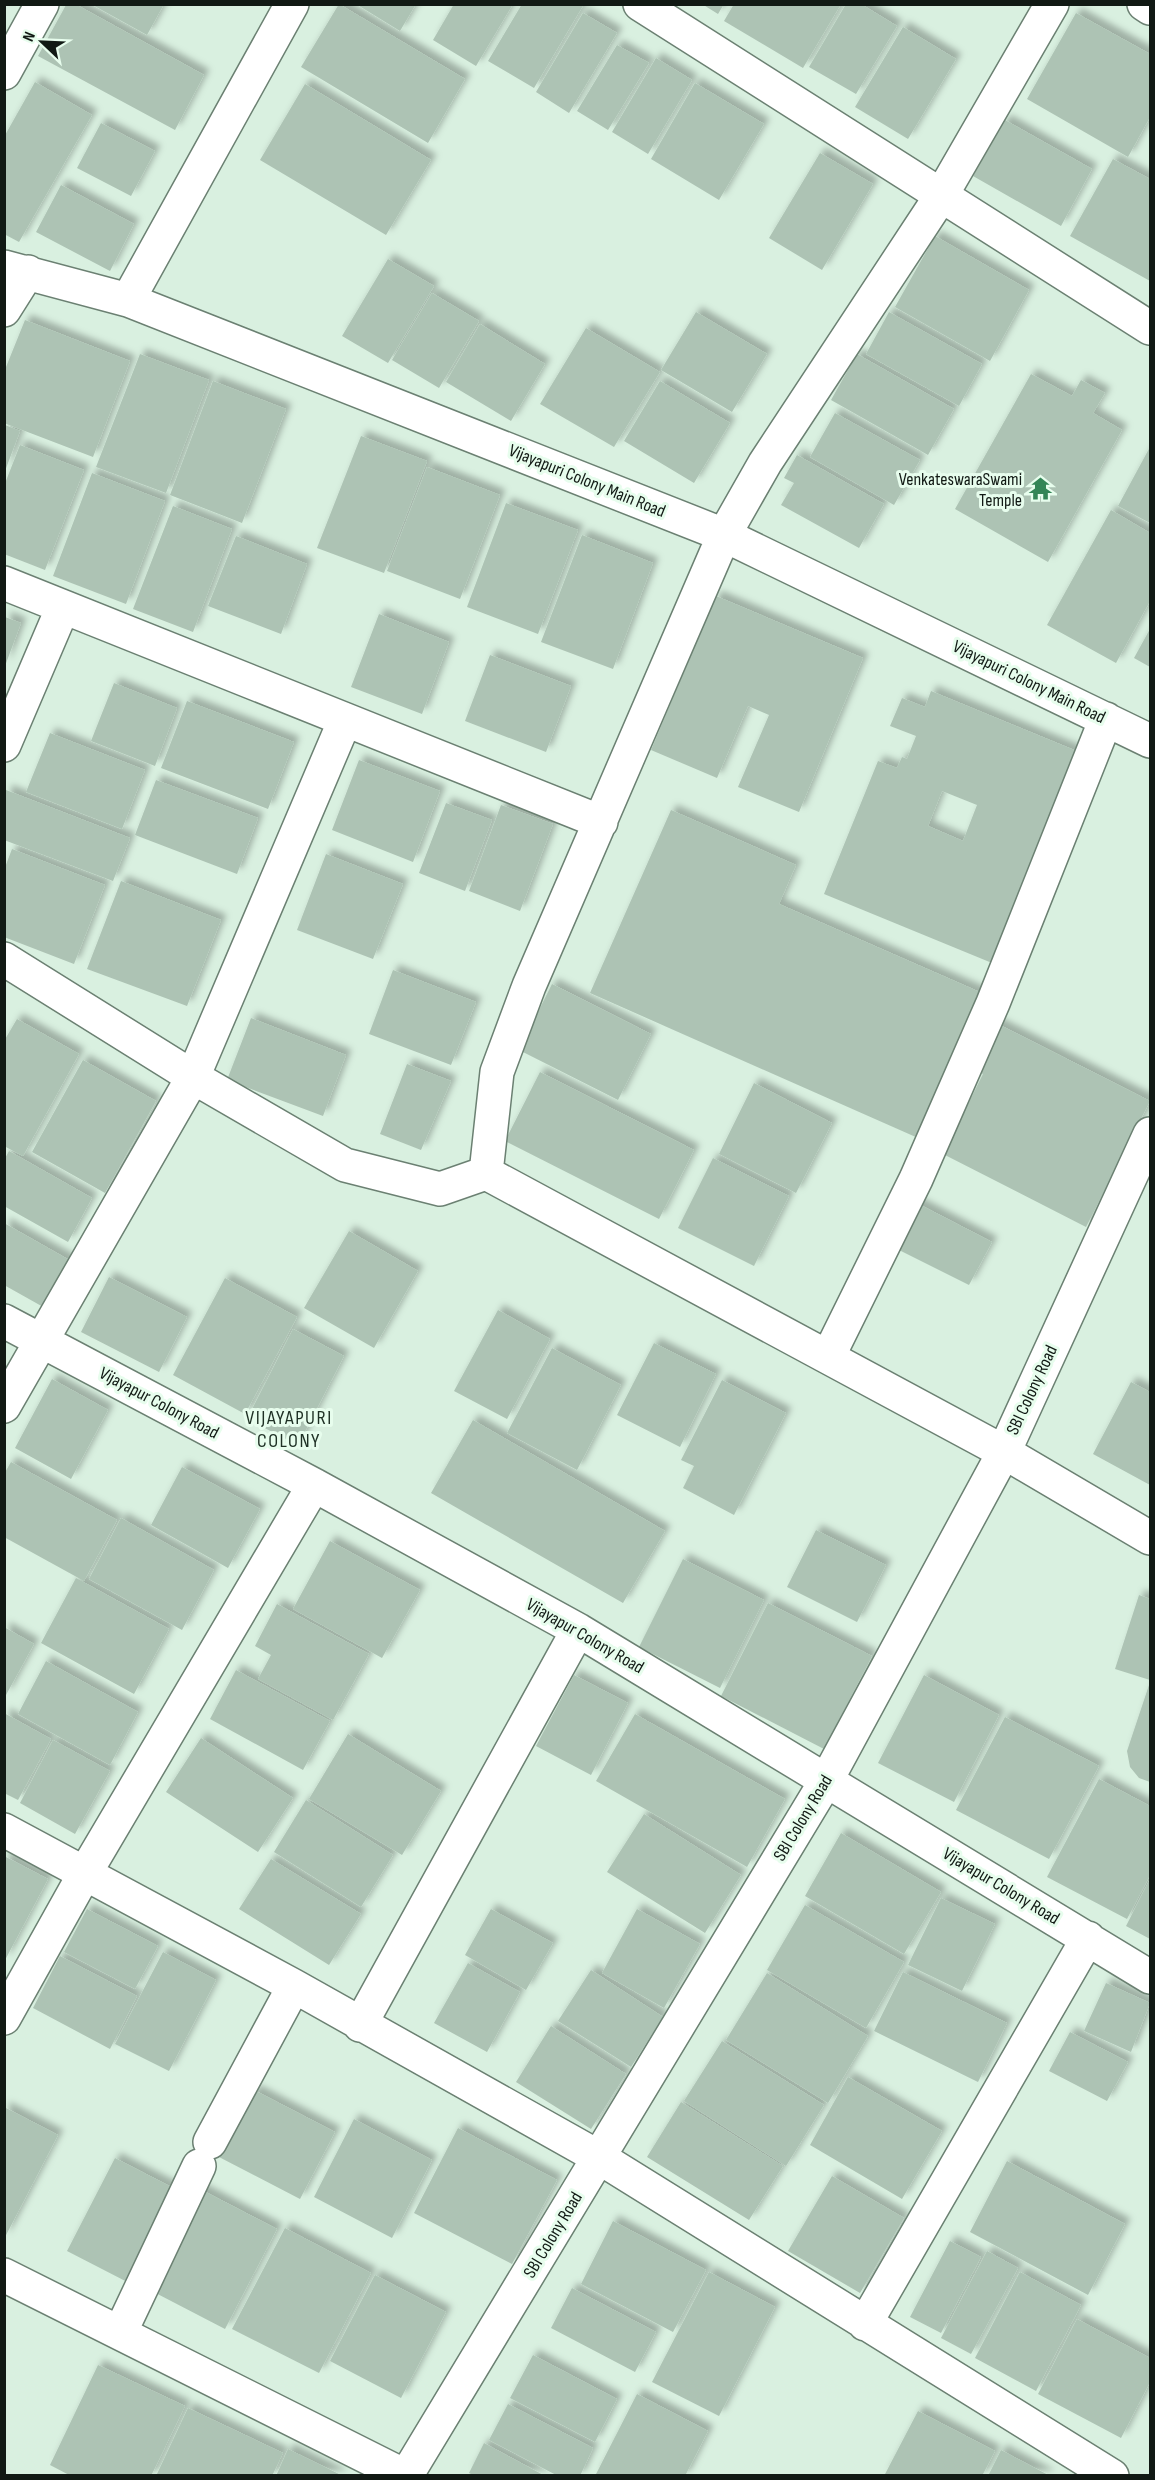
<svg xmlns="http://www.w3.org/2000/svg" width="1155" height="2480" font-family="'Sofia Sans Condensed',sans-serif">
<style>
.building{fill:#adc3b4;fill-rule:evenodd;filter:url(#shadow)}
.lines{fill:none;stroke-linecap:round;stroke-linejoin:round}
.minor-casing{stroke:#6b8072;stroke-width:36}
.minor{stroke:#fff;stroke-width:33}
.labels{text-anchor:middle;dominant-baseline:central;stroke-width:6;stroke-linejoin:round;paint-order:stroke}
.poi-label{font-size:18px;fill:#111914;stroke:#e7fded;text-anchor:end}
.street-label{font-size:18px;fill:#111914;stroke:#e7fded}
.neighbourhood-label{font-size:20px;letter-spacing:1.5px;fill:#1e3024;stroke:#e7fded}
</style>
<defs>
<filter id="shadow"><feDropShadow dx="5.5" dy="-5.5" stdDeviation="3" flood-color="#0004"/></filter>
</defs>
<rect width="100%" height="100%" fill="#d9f0e0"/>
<path class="building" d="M91,4h73l-17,31z
M339,4l126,75 -37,64 -127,-76z
M356,4h60l-16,27z
M454,4h59l-37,62 -43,-26z
M522,4h62l-50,84 -46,-27z
M702,4h22l-6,10z
M734,4h107l-38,64 -79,-47z
M846,4h15l36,22 -41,68 -47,-27z
M66,5h11l127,70 -29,55 -137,-74z
M583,13l34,20 -48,80 -33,-21z
M1076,13l74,41v63l-22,40 -101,-58z
M903,27l53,32 -48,80 -53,-32z
M617,45l32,18 -41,67 -31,-19z
M656,58l36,22 -44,74 -36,-22z
M35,82l57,33 -73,127 -15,-8v-97z
M695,83l69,41 -45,76 -68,-41z
M305,84l126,76 -45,75 -126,-75z
M1005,120l87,49 -31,57 -88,-50z
M101,123l54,28 -24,45 -54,-28z
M820,153l53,31 -51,86 -53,-32z
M1113,159l37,20v102l-80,-45z
M61,185l73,39 -24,47 -74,-39z
M935,236l94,54 -39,71 -95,-54z
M388,259l46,27 -46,77 -46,-27z
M432,293l47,28 -40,67 -47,-28z
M696,312l71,42 -35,58 -71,-42z
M889,312l93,52 -23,42 -93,-52z
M25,320l105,41 -37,96 -89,-34v-51z
M480,324l65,40 -34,57 -65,-39z
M586,328l74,44 -46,75 -74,-43z
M140,354l69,26 -43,113 -70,-26z
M857,354l97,55 -26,46 -97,-55z
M1031,374l41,22 9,-16 24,13 -12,20 29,17 -74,132 -93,-53z
M213,381l73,28 -44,114 -72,-28z
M660,381l70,42 -36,60 -70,-42z
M835,413l85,47 -26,45 -84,-48z
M5,425l15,6 -15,40z
M361,436l66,25 -43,112 -67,-25z
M20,445l64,25 -39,100 -41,-16v-68z
M1150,447v76l-32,-17z
M797,455l87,49 -25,44 -78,-43 13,-22 -10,-5z
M427,467l73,28 -40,104 -73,-28z
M92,473l73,28 -39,103 -73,-28z
M506,503l72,27 -40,104 -71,-27z
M173,506l59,23 -39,103 -60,-23z
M1111,510l39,23v68l-34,62 -69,-38z
M582,535l71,28 -40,106 -72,-27z
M236,536l71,28 -26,70 -73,-28z
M716,596l147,62 -64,154 -61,-25 31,-72 -21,-9 -31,72 -66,-28z
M379,614l70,28 -27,72 -71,-27z
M5,617l16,6 -16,43z
M1150,629v38l-16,-9z
M490,655l81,31 -25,66 -81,-31z
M114,683l63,25 -22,58 -64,-25z
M931,691l148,61 -87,211 -168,-69 54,-133 19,7 5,-11 5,2 9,-23 -26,-10 12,-28 23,9zM942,791l35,14 -14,36 -35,-15z
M187,701l107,41 -26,67 -107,-41z
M50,733l95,37 -23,59 -96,-37z
M359,760l81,31 -27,71 -81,-32z
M156,780l102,38 -21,56 -102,-39z
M6,790l124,48 -17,43 -109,-41z
M446,803l46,17 -27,71 -46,-18z
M501,805l52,19 -33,87 -51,-20z
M671,810l125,55 -17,39 203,89 -64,145 -328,-145z
M12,849l93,36 -31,79 -70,-27v-67z
M326,854l77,30 -30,75 -76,-29z
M121,881l100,39 -34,86 -100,-37z
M393,970l83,32 -25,63 -82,-31z
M552,984l99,50 -33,66 -99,-50z
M251,1018l95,37 -23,61 -96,-36z
M17,1019l62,35 -56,102 -19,-10v-105z
M994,1022l156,79 -64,126 -143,-73 40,-80 -13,-6z
M83,1060l73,41 -51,92 -73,-41z
M407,1064l44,17 -30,69 -41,-16z
M540,1072l154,78 -35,69 -154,-78z
M754,1083l78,40 -36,70 -77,-39z
M9,1151l83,47 -24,44 -64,-36v-46z
M713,1158l76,38 -35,70 -76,-38z
M909,1199l83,43 -23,43 -82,-41z
M4,1223l67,38 -26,47 -41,-23z
M349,1231l69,40 -44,77 -70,-40z
M109,1277l78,40 -28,55 -78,-40z
M225,1278l72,39 -52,97 -72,-39z
M498,1310l52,29 -43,80 -53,-28z
M293,1329l51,27 -46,89 -51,-26z
M654,1343l62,31 -36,73 -63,-32z
M552,1348l69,37 -44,85 -70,-37z
M52,1379l56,31 -37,69 -56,-31z
M722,1380l64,33 -52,102 -51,-27 11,-22 -13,-6z
M1131,1382l19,10v93l-57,-31z
M473,1420l192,111 -42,72 -192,-110z
M11,1462l106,58 -33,61 -80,-44v-63z
M182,1467l78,42 -32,59 -77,-43z
M121,1518l93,52 -32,60 -93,-51z
M816,1530l70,35 -29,57 -70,-35z
M330,1541l90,49 -38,68 -89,-49z
M683,1559l81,41 -44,88 -81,-41z
M76,1578l93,51 -35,65 -93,-51z
M1139,1595l11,4v81l-35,-11z
M768,1603l104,53 -48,93 -103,-53z
M277,1604l92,50 -36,66 -75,-41 13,-24 -16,-9z
M4,1627l30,17 -28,51 -2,-1z
M46,1661l92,51 -28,53 -92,-51z
M236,1670l94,51 -27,49 -93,-51z
M574,1675l54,28 -37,72 -55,-29z
M924,1675l75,40 -45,87 -76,-39z
M1150,1682v100l-11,-4 -9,-11 -3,-16z
M4,1713l47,26 -33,61 -14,-7z
M635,1714l150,85 -38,68 -151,-86z
M1005,1717l94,49 -50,93 -93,-49z
M348,1734l93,57 -39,64 -93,-56z
M201,1738l92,60 -35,54 -92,-60z
M53,1740l57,31 -35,63 -55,-31z
M1099,1779l51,27v69l-23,44 -80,-42z
M306,1800l87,55 -32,52 -87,-55z
M644,1814l97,61 -36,58 -98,-61z
M841,1833l100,59 -37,62 -99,-58z
M4,1856l44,23 -44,83z
M271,1859l90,55 -32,51 -90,-56z
M1150,1879v60l-24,-13z
M941,1898l54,26 -33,67 -54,-26z
M805,1905l99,57 -38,66 -99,-58z
M87,1909l71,37 -23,43 -71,-37z
M491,1909l62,34 -27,47 -61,-35z
M637,1909l63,35 -36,64 -62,-35z
M163,1952l53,28 -47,91 -54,-27z
M60,1956l77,40 -27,53 -77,-41z
M468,1963l52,29 -33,60 -53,-29z
M591,1970l72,47 -32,50 -73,-46z
M903,1972l104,51 -29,59 -104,-51z
M767,1973l101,63 -40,67 -102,-63z
M1106,1983l44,20 -19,49 -47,-21z
M551,2026l75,48 -35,55 -75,-47z
M1070,2032l58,30 -21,39 -58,-30z
M722,2041l102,64 -38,61 -102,-65z
M848,2077l94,54 -40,68 -92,-54z
M254,2090l81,42 -35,67 -81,-42z
M681,2102l102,64 -34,54 -102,-63z
M4,2107l54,28 -54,104z
M354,2119l78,41 -40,78 -78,-41z
M458,2128l99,52 -45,84 -98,-51z
M115,2158l68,35 -48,93 -68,-35z
M1007,2161l118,63 -37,71 -118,-63z
M832,2176l72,42 -44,75 -72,-42z
M198,2188l79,41 -52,100 -79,-41z
M613,2221l93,49 -33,62 -92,-48z
M285,2228l86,45 -52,100 -87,-44z
M950,2241l31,16 -40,76 -31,-16z
M987,2251l31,17 -47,86 -30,-16z
M709,2272l66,35 -56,109 -67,-34z
M1020,2272l61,33 -45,86 -61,-33z
M375,2275l71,37 -45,86 -71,-37z
M572,2288l84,44 -21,40 -84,-44z
M1077,2319l73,39v24l-29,56 -83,-44z
M533,2355l84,44 -22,43 -85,-44z
M98,2365l87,41 -34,70h-80l-21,-11z
M637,2394l71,37 -23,45h-90z
M508,2404l85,44 -13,28h-22l-69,-36z
M188,2408l95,45 -11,23h-116z
M918,2411l77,40 -13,25h-98z
M484,2443l61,33h-70l-6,-3z
M288,2449l55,27h-67z
M1001,2450l49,26h-62z"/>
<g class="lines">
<defs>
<path id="minor" d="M640,4l510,324
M1144,4l6,4
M4,73l38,-69
M4,267l124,33 596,235 426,206
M128,300l164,-296
M4,310l24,-38
M4,583l597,239
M4,745l59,-138
M4,959l189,118 152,88 95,24 46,-16 11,-101 32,-86 195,-451 41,-72 176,-267 111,-192
M486,1173l518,279 146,86
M4,1321l310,164 264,145 572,347
M828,1357l88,-178 77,-176 113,-284
M4,1406l189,-329 152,-357
M4,1830l290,156 306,172 512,318
M4,2018l81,-145 229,-388
M360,2025l218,-395
M210,2142l84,-156
M4,2275l401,201
M865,2324l223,-386
M120,2333l79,-167
M406,2476l420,-695 178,-329 146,-318"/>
</defs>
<use href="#minor" class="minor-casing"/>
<use href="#minor" class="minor"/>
</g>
<defs>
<symbol id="temple-bare" viewBox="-9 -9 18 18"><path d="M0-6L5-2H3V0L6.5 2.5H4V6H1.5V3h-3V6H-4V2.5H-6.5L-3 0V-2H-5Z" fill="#338556" stroke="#e7fded" stroke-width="2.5" paint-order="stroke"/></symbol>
</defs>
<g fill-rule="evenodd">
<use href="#temple-bare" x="1024" y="472" width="33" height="33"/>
</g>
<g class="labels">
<g class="poi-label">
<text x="1022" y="479">VenkateswaraSwami<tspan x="1022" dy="21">Temple</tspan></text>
</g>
<g class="street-label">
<text transform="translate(587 481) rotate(22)">Vijayapuri Colony Main Road</text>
<text transform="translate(1029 682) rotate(26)">Vijayapuri Colony Main Road</text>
<text transform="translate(1032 1390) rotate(-65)">SBI Colony Road</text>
<text transform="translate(159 1403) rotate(28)">Vijayapur Colony Road</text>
<text transform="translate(585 1636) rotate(30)">Vijayapur Colony Road</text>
<text transform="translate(803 1818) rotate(-59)">SBI Colony Road</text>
<text transform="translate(1001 1886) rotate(31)">Vijayapur Colony Road</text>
<text transform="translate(553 2235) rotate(-59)">SBI Colony Road</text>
</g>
<g class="neighbourhood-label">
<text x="289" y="1418">VIJAYAPURI<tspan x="289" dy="23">COLONY</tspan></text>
</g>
</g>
<rect width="1155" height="2480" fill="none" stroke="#111914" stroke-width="12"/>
<g transform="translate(42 42) rotate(293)" stroke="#e7fded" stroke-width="4.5" paint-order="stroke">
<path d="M0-4.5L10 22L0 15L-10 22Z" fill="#111914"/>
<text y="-9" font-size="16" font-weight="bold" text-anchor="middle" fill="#111914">N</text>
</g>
</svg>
